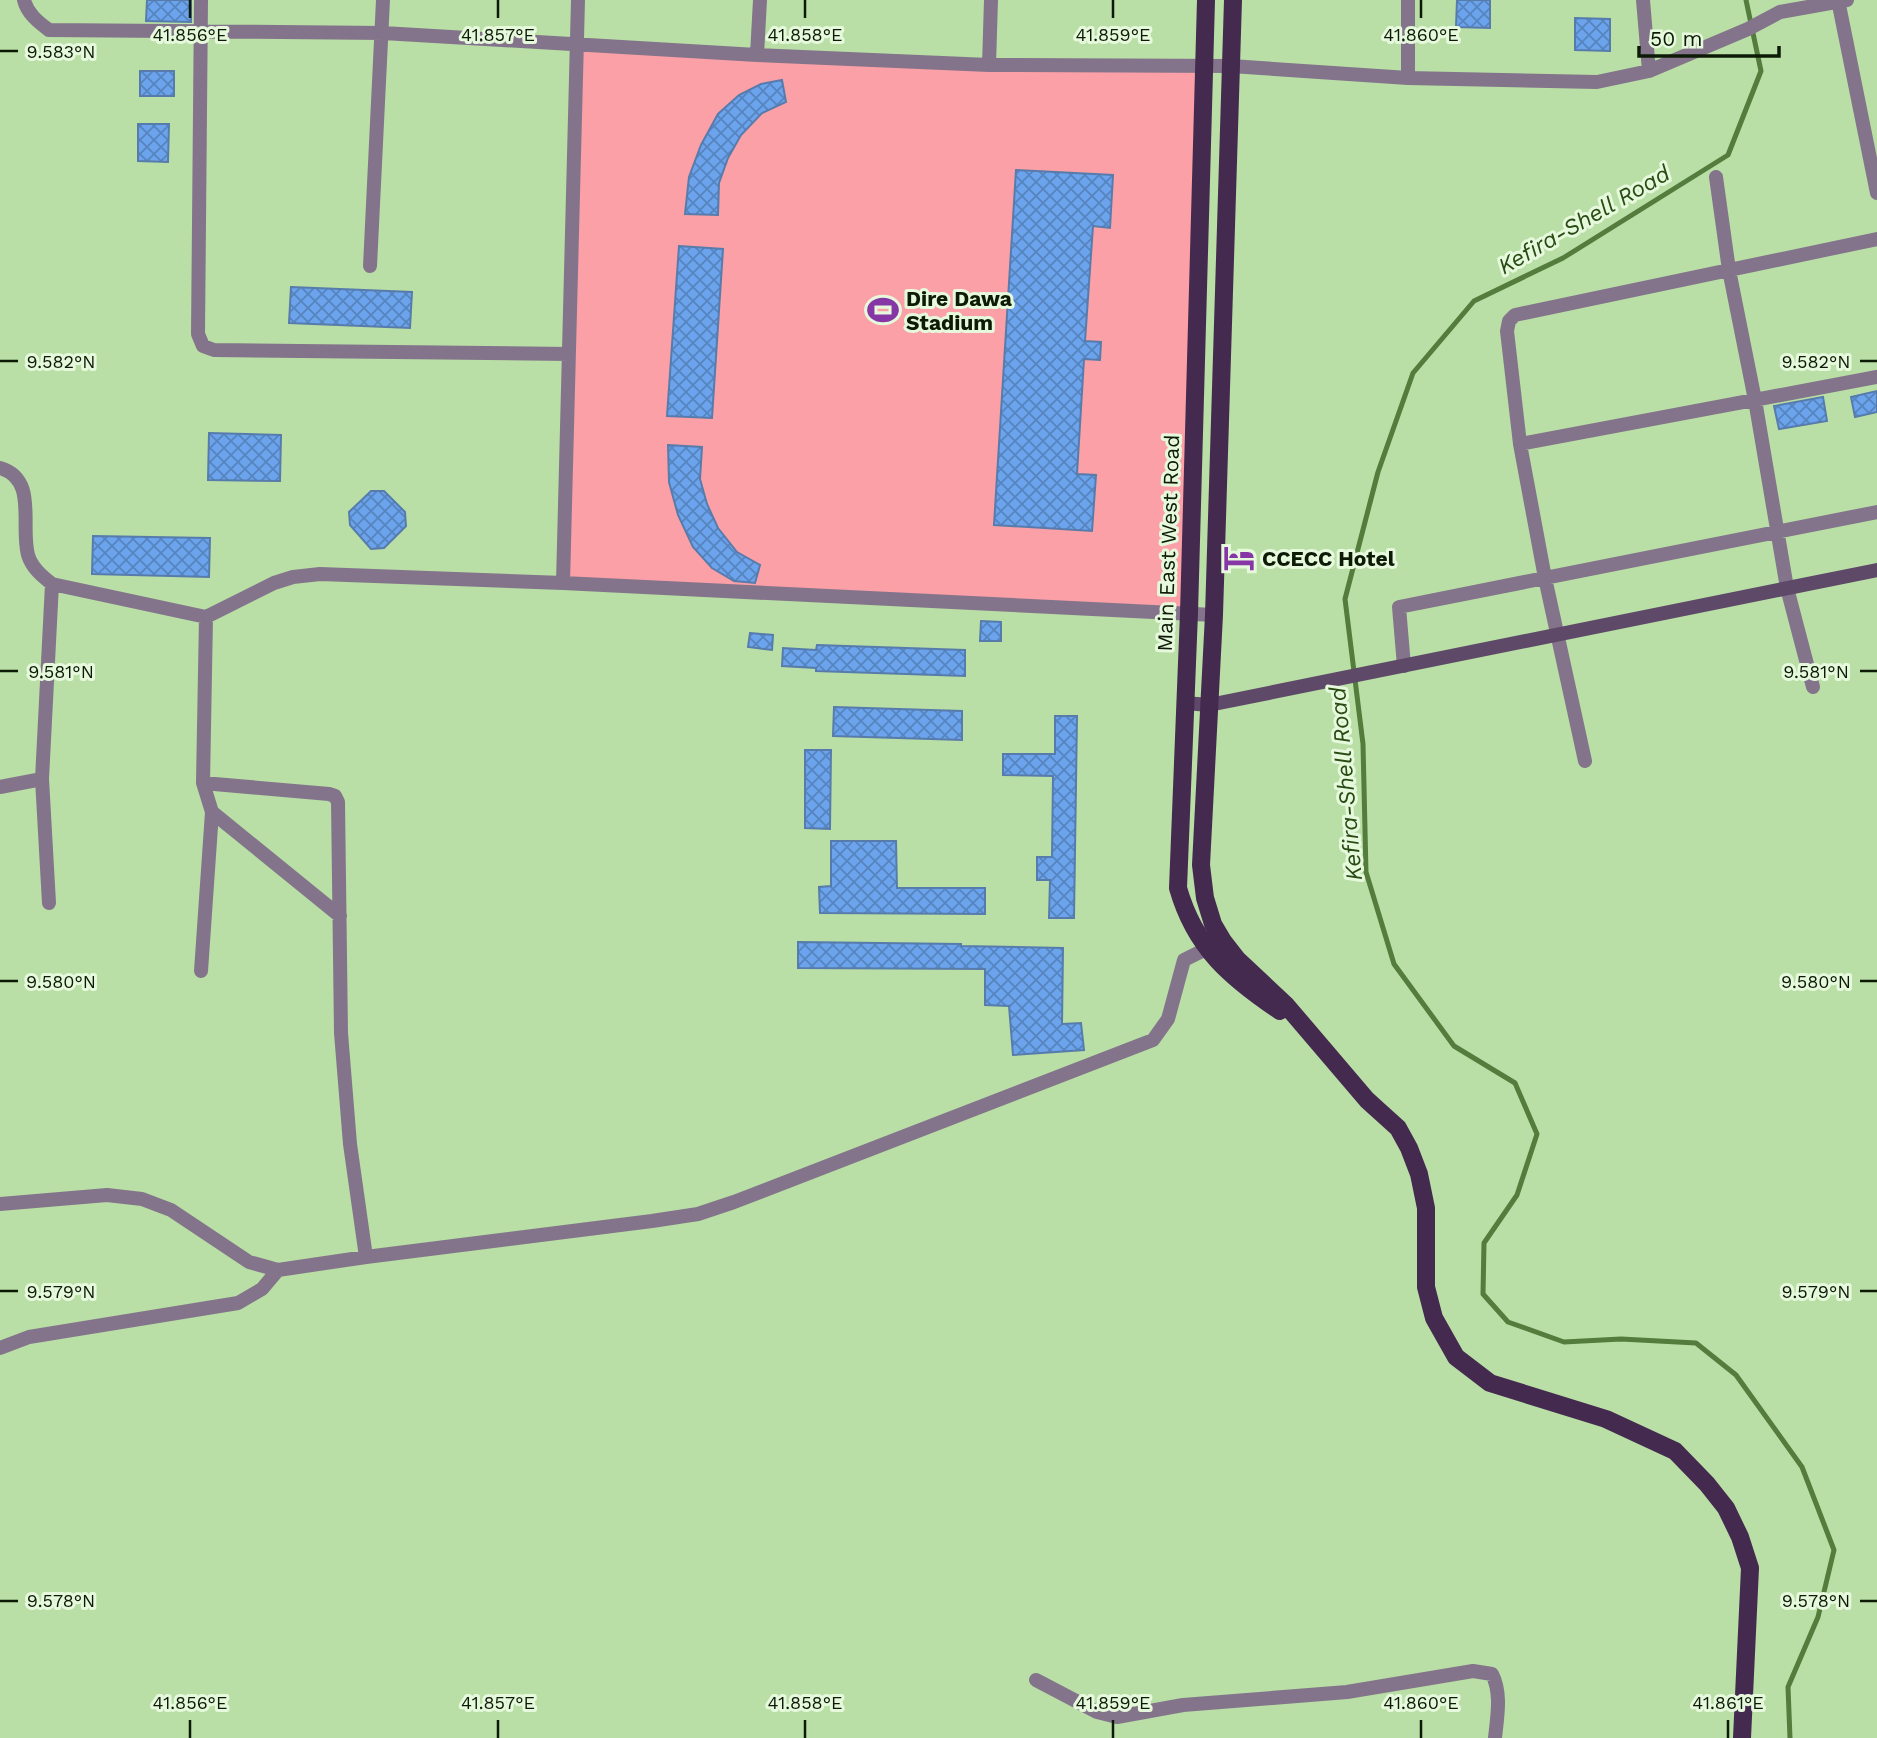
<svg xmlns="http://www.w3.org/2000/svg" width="1877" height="1738" font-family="'Work Sans',sans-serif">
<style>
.green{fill:#fba0a6}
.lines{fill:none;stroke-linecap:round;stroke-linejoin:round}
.stream{stroke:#537c3d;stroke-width:5}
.building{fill:url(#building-cross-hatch);stroke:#577cac;stroke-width:2}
.street{stroke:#84748b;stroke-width:14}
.secondary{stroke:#5f4969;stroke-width:14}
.primary{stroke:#452a50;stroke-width:18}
.ticks{fill:none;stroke:#0d1b06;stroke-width:2.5}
.labels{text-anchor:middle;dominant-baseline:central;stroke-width:6;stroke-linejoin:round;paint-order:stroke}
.poi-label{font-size:21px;font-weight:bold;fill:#0d1b06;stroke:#e6f9dd;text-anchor:start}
.street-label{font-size:21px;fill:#0d1b06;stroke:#e6f9dd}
.water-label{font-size:23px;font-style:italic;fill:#294b13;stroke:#e6f9dd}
.ticks-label{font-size:18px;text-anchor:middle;fill:#0d1b06;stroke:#e6f9dd;stroke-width:6;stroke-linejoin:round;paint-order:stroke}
</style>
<defs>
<pattern id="building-cross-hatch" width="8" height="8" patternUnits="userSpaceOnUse" patternTransform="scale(1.75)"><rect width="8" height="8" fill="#6ba3ed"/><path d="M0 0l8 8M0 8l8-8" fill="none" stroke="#5684be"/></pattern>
</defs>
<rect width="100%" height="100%" fill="#b9dfa6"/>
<path class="green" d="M576,45l628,21 -15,547 -626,-30z"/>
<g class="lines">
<path class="stream" d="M1746,0l15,71 -33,84 -165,103 -89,43 -61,72 -35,99 -33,127 18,145 3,128 28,92 60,82 61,37 22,51 -20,61 -33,48 -1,51 25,28 56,20 57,-3 75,4 40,32 66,92 32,83 -16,67 -30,70 2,51"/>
</g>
<path class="building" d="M147,0h44v22l-45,-1z
M1457,0h33v28l-34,-1z
M1575,18l35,1v32l-35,-1z
M140,71h34v25h-34z
M782,80l4,22 -24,11 -21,22 -13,23 -9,25 -1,32 -33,-1 4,-37 12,-32 17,-31 21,-19 22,-11z
M138,124h31l-1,38 -30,-1z
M1016,170l97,5 -3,53 -17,-2 -8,115 16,1 -1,18 -16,-1 -7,115 19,1 -4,56 -98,-6z
M679,246l44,3 -11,169 -45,-2z
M291,287l121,5 -2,36 -121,-5z
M1877,391v21l-22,5 -4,-20z
M1823,397l4,24 -48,8 -5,-23z
M209,433l72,2 -1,46 -72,-1z
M668,445l34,2 -2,32 7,25 11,24 19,24 23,13 -5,18 -21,-2 -22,-13 -19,-21 -15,-32 -9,-33z
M371,491h13l21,21 1,14 -22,22 -13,1 -21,-24 -1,-13z
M93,536l117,2 -1,39 -117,-3z
M981,621l20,1v19h-21z
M750,633l23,2 -1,15 -24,-3z
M817,645l148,5v26l-149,-5v-3l-34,-2 1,-18 33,2z
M834,707l128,4v29l-129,-4z
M1055,716h22l-3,202h-25l1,-38h-13v-23h15l1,-81 -50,-1v-21h52z
M805,750h26l-1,79 -25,-1z
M831,841h65l1,47h88v26l-165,-1 -1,-26 12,-1z
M798,942l163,2v2l102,2 -1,76 19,-1 3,27 -71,5 -4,-49 -24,-1v-36l-187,-1z"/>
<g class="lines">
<path class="street" d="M24,0c3,13 14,22 25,30l334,3 374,22 232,10 242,1 177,12 189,4 52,-11 99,-42 32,-17 67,-12
M201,0l-3,334 5,12 11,4 355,4
M1643,0l6,71
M1838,0l39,193
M757,55l3,-55
M989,65l2,-65
M1408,78v-78
M1716,177l13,93 26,130 32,188 26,99
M370,266l13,-266
M1520,444l357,-67
M0,468c38,11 20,57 28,87 4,13 14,21 24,29l154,33 68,-34 19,-6 27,-3 243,9 651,32
M563,583l15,-583
M1404,666l-5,-59 478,-95
M1585,761l-40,-183 -25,-134 -13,-113 2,-10 6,-6 362,-76
M203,783l126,11 6,2 3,6 3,231 9,111 16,113
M0,787l42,-8
M212,812l128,104
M49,903l-7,-124 10,-195
M201,971l11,-159 -9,-29 3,-166
M0,1204l107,-9 35,4 29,11 78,52 29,8 88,-13 286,-36 46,-7 36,-12 419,-162 15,-21 16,-59 32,-16
M0,1348l29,-11 209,-34 24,-14 16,-19
M1036,1680l61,32 20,5 66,-12 164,-13 126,-21 19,3c10,19 5,44 3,64"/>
<path class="secondary" d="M1185,703l24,2 668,-135"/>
<path class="primary" d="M1206,0l-17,613 -11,275c17,60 53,90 102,123
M1233,0l-19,615 -13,250 4,33 8,26 10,17 14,18 49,46 81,95 31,28 11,20 10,26 7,34v79l8,31 22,39 34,26 116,36 69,32 32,33 19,24 14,29 10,31 -8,170"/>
</g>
<path class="ticks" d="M190,0v18M498,0v18M805,0v18M1113,0v18M1421,0v18M0,51h18M0,361h18M1860,361h17M0,671h18M1860,671h17M0,981h18M1860,981h17M0,1291h18M1860,1291h17M0,1601h18M1860,1601h17M190,1720v18M498,1720v18M805,1720v18M1113,1720v18M1421,1720v18M1728,1720v18"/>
<defs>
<symbol id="stadium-bare" viewBox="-9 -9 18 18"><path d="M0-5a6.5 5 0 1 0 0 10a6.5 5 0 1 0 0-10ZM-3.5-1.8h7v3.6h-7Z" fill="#8736a5" stroke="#e6f9dd" stroke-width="2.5" paint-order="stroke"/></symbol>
<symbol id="hotel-bare" viewBox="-9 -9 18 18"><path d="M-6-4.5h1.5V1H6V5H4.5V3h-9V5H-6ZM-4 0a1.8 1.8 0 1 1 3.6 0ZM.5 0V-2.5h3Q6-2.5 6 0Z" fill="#8736a5" stroke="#e6f9dd" stroke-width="2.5" paint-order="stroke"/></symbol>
</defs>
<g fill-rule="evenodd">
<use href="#stadium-bare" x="861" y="288" width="44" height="44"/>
<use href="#hotel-bare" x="1217" y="536" width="44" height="44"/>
</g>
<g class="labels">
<g class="poi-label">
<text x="906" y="298">Dire Dawa<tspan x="906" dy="24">Stadium</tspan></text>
<text x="1262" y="558">CCECC Hotel</text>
</g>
<g class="street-label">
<text transform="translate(1168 543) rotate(-88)">Main East West Road</text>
</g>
<g class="water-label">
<text transform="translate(1584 220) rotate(-30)">Kefira-Shell Road</text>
<text transform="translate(1346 784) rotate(-95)">Kefira-Shell Road</text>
</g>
</g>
<g class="ticks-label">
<text x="190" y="41">41.856°E</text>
<text x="498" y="41">41.857°E</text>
<text x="805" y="41">41.858°E</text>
<text x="1113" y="41">41.859°E</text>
<text x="1421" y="41">41.860°E</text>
<text x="61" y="58">9.583°N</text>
<text x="61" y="368">9.582°N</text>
<text x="1816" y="368">9.582°N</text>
<text x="61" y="678">9.581°N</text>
<text x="1816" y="678">9.581°N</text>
<text x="61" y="988">9.580°N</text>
<text x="1816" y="988">9.580°N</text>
<text x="61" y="1298">9.579°N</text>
<text x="1816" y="1298">9.579°N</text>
<text x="61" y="1607">9.578°N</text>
<text x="1816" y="1607">9.578°N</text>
<text x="190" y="1709">41.856°E</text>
<text x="498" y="1709">41.857°E</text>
<text x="805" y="1709">41.858°E</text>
<text x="1113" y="1709">41.859°E</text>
<text x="1421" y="1709">41.860°E</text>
<text x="1728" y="1709">41.861°E</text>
</g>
<path d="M1639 46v10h140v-10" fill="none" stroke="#0d1b06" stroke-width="3.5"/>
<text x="1650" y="46" font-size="21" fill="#0d1b06" stroke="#e6f9dd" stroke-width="5" paint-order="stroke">50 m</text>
</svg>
